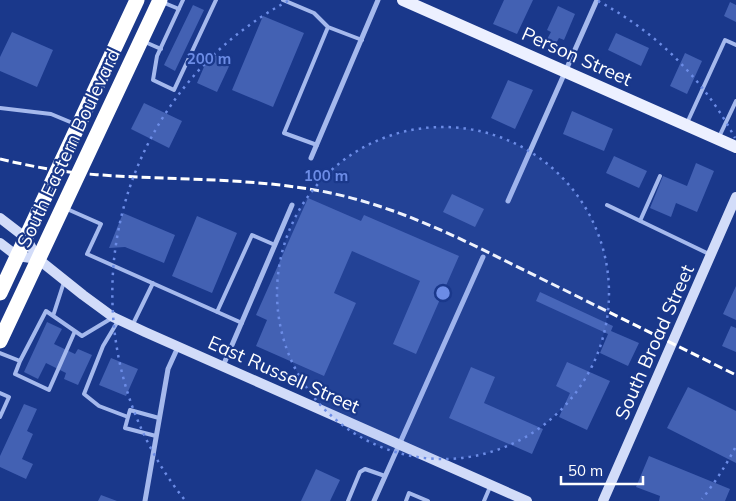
<svg xmlns="http://www.w3.org/2000/svg" width="736" height="501" font-family="Mulish,sans-serif">
<style>
.building{fill:#4361b3}
.lines{fill:none;stroke-linecap:round;stroke-linejoin:round}
.lane{stroke:#a5b9ed;stroke-width:4}
.street{stroke:#a5b9ed;stroke-width:5}
.secondary{stroke:#d2dcf9;stroke-width:10}
.primary{stroke:#ecf0ff;stroke-width:12}
.highway{stroke:#fff;stroke-width:15}
.rail{stroke:#fff;stroke-width:3;stroke-dasharray:9 4;stroke-linecap:butt}
.ring{fill:none;stroke:#6c8ce6;stroke-width:2.5;stroke-dasharray:2.5 5}
.labels{text-anchor:middle;dominant-baseline:central;stroke-width:4.5;stroke-linejoin:round;paint-order:stroke}
.street-label{font-size:19px;fill:#fff;stroke:#1a388b}
.centre{fill:#6c8ce6;stroke:#1a388b;stroke-width:2.5}
.ring-label{font-size:15px;text-anchor:middle;font-weight:bold;fill:#6c8ce6;stroke:#1a388b;stroke-width:4.5;stroke-linejoin:round;paint-order:stroke}
</style>
<rect width="100%" height="100%" fill="#1a388b"/>
<path class="building" d="M504,0h29l-16,34 -24,-10z
M730,2l6,3v17l-12,-6z
M193,5l11,5 -29,61 -11,-6z
M558,6l17,8 -11,26 -5,-2 -4,7 -9,-4 5,-9 -4,-2z
M263,16l41,17 -31,74 -41,-17z
M12,32l41,18 -16,37 -37,-16v-14z
M616,33l33,15 -8,18 -33,-16z
M210,53l21,9 -14,30 -20,-9z
M685,53l17,8 -15,33 -17,-8z
M508,80l25,10 -18,39 -24,-11z
M144,103l38,18 -13,27 -38,-19z
M572,111l41,18 -9,22 -41,-17z
M614,156l33,15 -8,17 -33,-15z
M696,163l18,8 -17,41 -21,-9 -5,14 -21,-9 13,-32 24,10z
M452,194l32,15 -9,18 -32,-15z
M308,198l53,23 3,-6 95,41 -43,98 -23,-10 27,-63 -68,-30 -18,42 22,10 -32,73 -68,-30 11,-26 -11,-5z
M123,213l52,22 -11,28 -39,-16 -16,1z
M197,216l40,17 -25,60 -40,-17z
M736,286v34l-13,-6z
M540,292l73,34 -2,5 28,12 -11,23 -28,-13 8,-19 -72,-33z
M47,322l15,7 -8,15 21,10 3,-5 14,6 -14,30 -14,-6 2,-6 -20,-10 -8,16 -14,-7z
M731,326l5,2v24l-14,-6z
M111,358l27,11 -12,27 -27,-11z
M567,362l43,19 -23,49 -28,-13 11,-24 -14,-7z
M471,367l24,10 -11,26 59,26 -11,25 -83,-36z
M688,387l48,24v52l-69,-35z
M24,404l13,5 -10,22 6,3 -11,25 11,5 -7,15 -26,-12v-11z
M649,456l81,33 -5,12h-66l1,-5 -24,-9z
M316,469l24,11 -10,21h-29z
M101,495l16,6h-19z"/>
<g class="lines">
<path class="lane" d="M183,0l-26,56 -4,24 21,10 42,-90
M283,0l31,13 14,14
M162,2l17,7
M145,42l16,7
M0,108l51,6 24,10
M687,123l38,-83 11,5
M719,137l17,-36
M317,145l-33,-12 44,-106 34,13
M607,205l102,49
M67,209l34,15 -14,30 155,69
M640,221l20,-45
M217,312l35,-77 23,10
M53,316l11,-34
M118,321l-15,25 -19,48 15,12 29,11 2,-7 29,8
M132,326l21,-43
M75,331l-26,59 -34,-16 5,-13 26,-50 36,25 30,-18
M0,353l20,8
M0,393l9,4 -9,20
M128,417l-3,11 31,8
M348,501l12,-29 5,-3 20,7
M406,501l3,-8 19,8
M484,501l6,-14"/>
<path class="street" d="M311,158l67,-158
M508,201l89,-201
M223,366l69,-161
M145,501l23,-132 10,-22
M374,501l109,-244"/>
<path class="secondary" d="M0,218l26,20 12,21 45,36 30,22 32,15 382,169
M0,243l17,13 21,3
M603,501l133,-304"/>
<path class="primary" d="M403,0l333,147"/>
<path class="highway" d="M0,293l137,-293
M0,341l160,-341"/>
<path class="rail" d="M0,159c25,6 51,11 77,14 83,8 167,3 249,19 78,16 141,50 210,84 67,33 133,66 200,99"/>
</g>
<circle cx="443" cy="293" r="166" fill="#6c8ce6" fill-opacity=".12"/>
<g class="ring">
<circle cx="443" cy="293" r="166"/>
<path d="M735 448A331 331 0 0 1 702 499M184 499A331 331 0 0 1 288 1M598 1A331 331 0 0 1 735 138"/>
</g>
<g class="labels">
<g class="street-label">
<text transform="translate(577 56) rotate(24)">Person Street</text>
<text transform="translate(68 148) rotate(-65)">South Eastern Boulevard</text>
<text transform="translate(654 342) rotate(-66)">South Broad Street</text>
<text transform="translate(284 374) rotate(24)">East Russell Street</text>
</g>
</g>
<circle cx="443" cy="293" r="8" class="centre"/>
<g class="ring-label">
<text x="209" y="64">200 m</text>
<text x="326" y="181">100 m</text>
</g>
<path d="M561 476v8h82v-8" fill="none" stroke="#ffffff" stroke-width="2.5"/>
<text x="568" y="476" font-size="15" fill="#ffffff" stroke="#1a388b" stroke-width="4" paint-order="stroke">50 m</text>
</svg>
